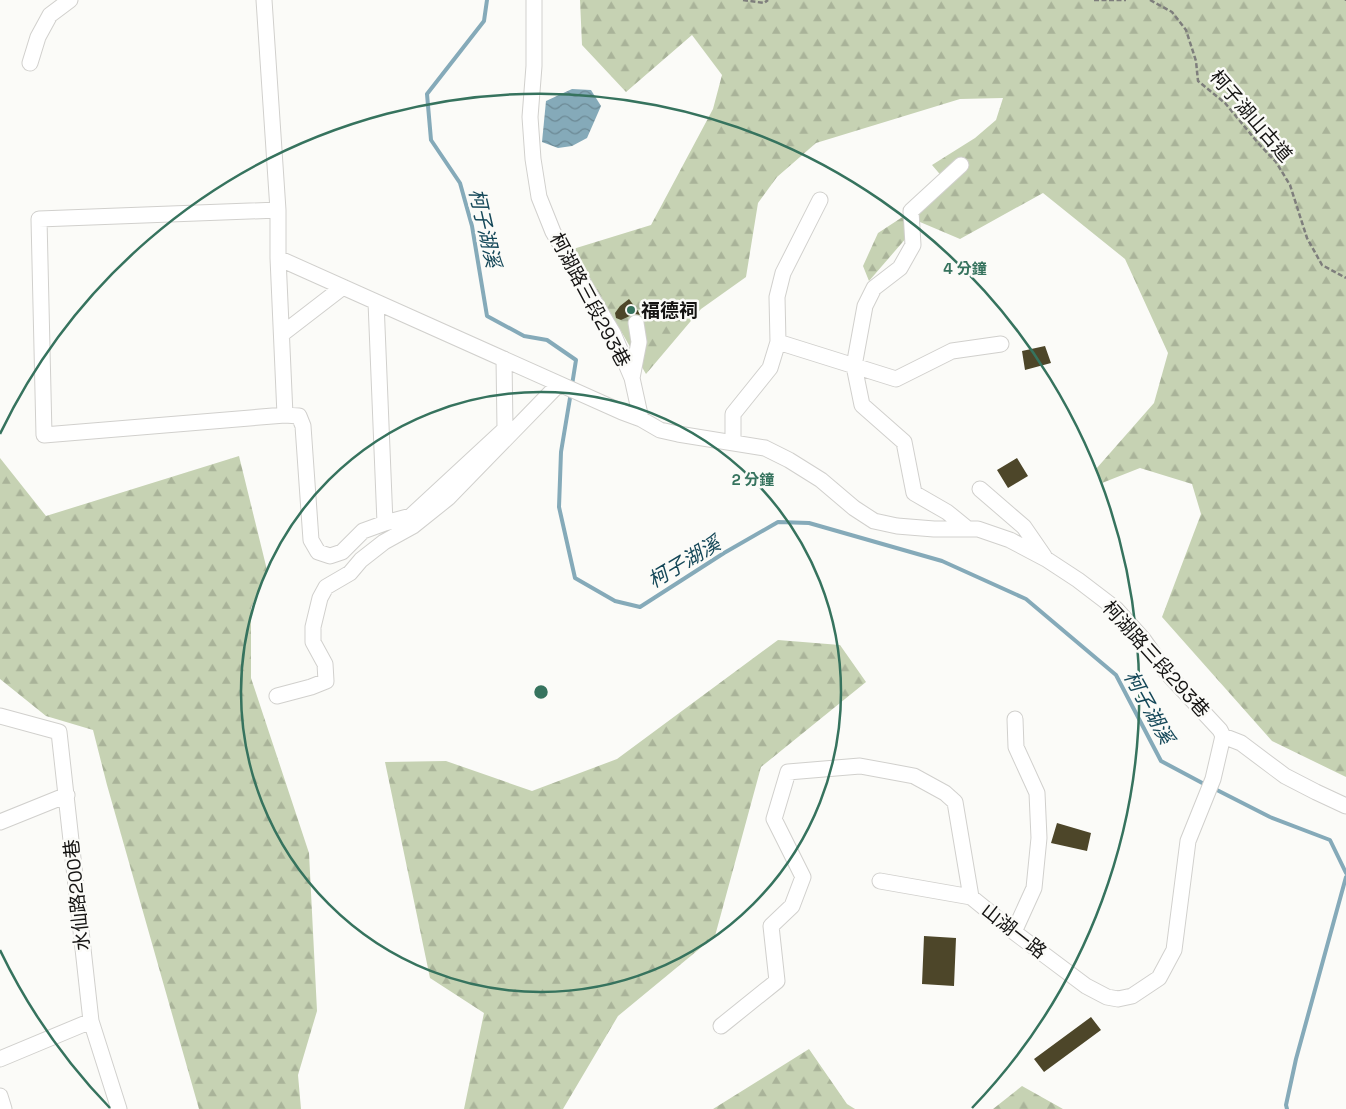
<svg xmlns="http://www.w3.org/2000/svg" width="1346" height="1109" font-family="'Space Grotesk','Noto Sans TC',sans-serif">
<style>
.forest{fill:url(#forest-firs)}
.water{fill:url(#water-waves)}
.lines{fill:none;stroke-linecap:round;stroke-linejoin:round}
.stream{stroke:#85aab9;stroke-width:4}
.building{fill:#4d4629}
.minor-casing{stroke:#d1d0cd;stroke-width:17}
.path{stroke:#7e7e7c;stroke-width:2.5;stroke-dasharray:5 2.5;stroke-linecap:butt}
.minor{stroke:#fff;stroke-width:15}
.ring{fill:none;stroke:#36735e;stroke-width:2.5}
.poi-dot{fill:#36735e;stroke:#fbfbf8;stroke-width:2}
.labels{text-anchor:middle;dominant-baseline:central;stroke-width:5;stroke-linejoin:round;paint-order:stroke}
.street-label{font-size:19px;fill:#151413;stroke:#fbfbf8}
.poi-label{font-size:19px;font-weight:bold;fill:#151413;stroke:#fbfbf8;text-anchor:start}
.water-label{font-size:20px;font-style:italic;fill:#144758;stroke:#fbfbf8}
.centre{fill:#36735e;stroke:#fbfbf8;stroke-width:2.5}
.ring-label{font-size:15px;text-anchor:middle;font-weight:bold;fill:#36735e;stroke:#fbfbf8;stroke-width:5;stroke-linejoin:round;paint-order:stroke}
</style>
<defs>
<pattern id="forest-firs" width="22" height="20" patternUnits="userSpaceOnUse" patternTransform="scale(1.25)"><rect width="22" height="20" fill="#c6d2b3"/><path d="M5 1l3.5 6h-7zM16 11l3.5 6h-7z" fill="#a9b399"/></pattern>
<pattern id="water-waves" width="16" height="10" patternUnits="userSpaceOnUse" patternTransform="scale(1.25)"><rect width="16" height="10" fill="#85aab9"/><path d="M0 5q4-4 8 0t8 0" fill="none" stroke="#6c8995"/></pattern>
</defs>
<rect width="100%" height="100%" fill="#fbfbf8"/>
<path class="forest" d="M580,0h766v777l-74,-36 -110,-124 39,-103 -9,-30 -52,-16 -38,15 -6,-14 58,-66 14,-50 -43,-94 -82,-66 -83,46 -40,-17 -51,59 -6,-15 15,-33 72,-47 -18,-21 43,-27 21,-18 7,-22 -43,1 -144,44 -39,34 -19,26 -12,74 -45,32 -55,65 -73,-125 78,-24 62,-116 9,-34 -30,-40 -66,57 -44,-47z
M239,456l28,114 -16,38v70l58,175 8,158 -19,64 3,34h-102l-92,-324 -14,-55 -47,-14 -46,-37v-221l46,58z
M778,640l62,5 26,37 -105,85 -46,169 -97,80 -55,93h-99l20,-96 -54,-35 -45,-216 61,-1 86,30 85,-32z
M809,1049l38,55 8,5h-142z
M1022,1086l41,23h-70z"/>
<path class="water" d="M572,89l19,1 10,16 -14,32 -15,8 -14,2 -16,-6 4,-41z"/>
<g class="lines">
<path class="stream" d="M487,0l-3,21 -57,73 4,46 29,43 12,43 15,90 37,20 23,4 29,20 -4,25
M571,392l-10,60 -2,55 16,71 40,23 25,6 84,-54 54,-31 31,1 133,38 84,38 90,76 45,86 45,24
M1213,788l57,29 60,23 16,33
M1287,1109l-1,-4 10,-46 50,-182"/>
</g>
<path class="building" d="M629,299l12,16 -7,-1 -13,6 -5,-2 -1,-5 5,-7z
M1045,346l6,17 -26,7 -3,-19z
M1017,458l11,18 -20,12 -11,-18z
M1057,823l34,10 -4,18 -36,-8z
M924,936l32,2 -2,48 -32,-2z
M1091,1017l10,13 -57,42 -10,-13z"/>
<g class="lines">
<defs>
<path id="minor" d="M264,0l14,210v48l7,157 -241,20 -5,-216 239,-9
M534,0v66l-4,51 3,42 6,38 14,35 60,101 19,45 9,41 19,11 18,4 87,14 24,12 32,20 33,28 20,13 23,5 37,3h44l32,11 36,19 32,21 38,29 27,30 24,34 53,57 3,6
M30,63l8,-26 12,-22 20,-15
M961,165l-50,46 2,34 -13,23 -26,20 -9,18 -11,60 8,39 42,37 10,51 33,19 21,17
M278,258l344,154 19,7
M376,302l9,221
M282,334l61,-47
M778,342l-1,-45 6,-24 37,-73
M632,378l7,-36 -3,-19
M285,415l14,1 4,10 8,114 7,12 12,4 12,-4 21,-21 22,-8 26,-7 94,-87 -1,-70
M733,442v-28l37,-46 8,-26 118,37 56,-28 49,-7
M980,489l44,38 20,29
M277,696l34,-9 15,-6 -1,-17 -12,-22v-15l7,-29 6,-11 24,-14 11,-13 23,-18 29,-16 35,-28 111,-114
M0,716l59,16 32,289 28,88
M1223,736l18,7 44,33 31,16 30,14
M0,822l67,-27
M880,881l91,16
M1014,932l20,-44 5,-50 -2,-45 -21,-46 -1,-28
M721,1026l56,-45 -6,-55 21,-20 11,-29 -29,-58 14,-47 72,-6 54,10 31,17 10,9 16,95 43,35 72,54 21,11 11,2 14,-3 27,-18 15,-28 14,-109 25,-62 10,-43
M0,1059l91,-38
M0,1096l4,13"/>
</defs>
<use href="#minor" class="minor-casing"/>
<path class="path" d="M743,0l21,3 4,-3
M1094,0h32
M1150,0l22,12 14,18 10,31 2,20 27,22 34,41 17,18 14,23 17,53 15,27 24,13
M1346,0v1"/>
<use href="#minor" class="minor"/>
</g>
<g class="ring">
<circle cx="541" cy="692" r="300"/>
<path d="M110 1108A599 599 0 0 1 0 950M0 434A599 599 0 1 1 972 1108"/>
</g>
<circle class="poi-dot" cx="631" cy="310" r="5"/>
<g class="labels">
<g class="street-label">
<text transform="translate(1251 116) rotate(49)">柯子湖山古道</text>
<text transform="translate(590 300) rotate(62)">柯湖路三段293巷</text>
<text transform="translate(1156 659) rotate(48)">柯湖路三段293巷</text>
<text transform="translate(77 895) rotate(-96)">水仙路200巷</text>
<text transform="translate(1014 931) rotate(38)">山湖一路</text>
</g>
<g class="poi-label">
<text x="641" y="310">福德祠</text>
</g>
<g class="water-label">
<text transform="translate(485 228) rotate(77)">柯子湖溪</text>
<text transform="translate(684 562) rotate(-31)">柯子湖溪</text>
<text transform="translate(1149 707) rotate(61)">柯子湖溪</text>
</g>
</g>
<circle cx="541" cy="692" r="8" class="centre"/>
<g class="ring-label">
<text x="965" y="274">4 分鐘</text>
<text x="753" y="485">2 分鐘</text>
</g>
</svg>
